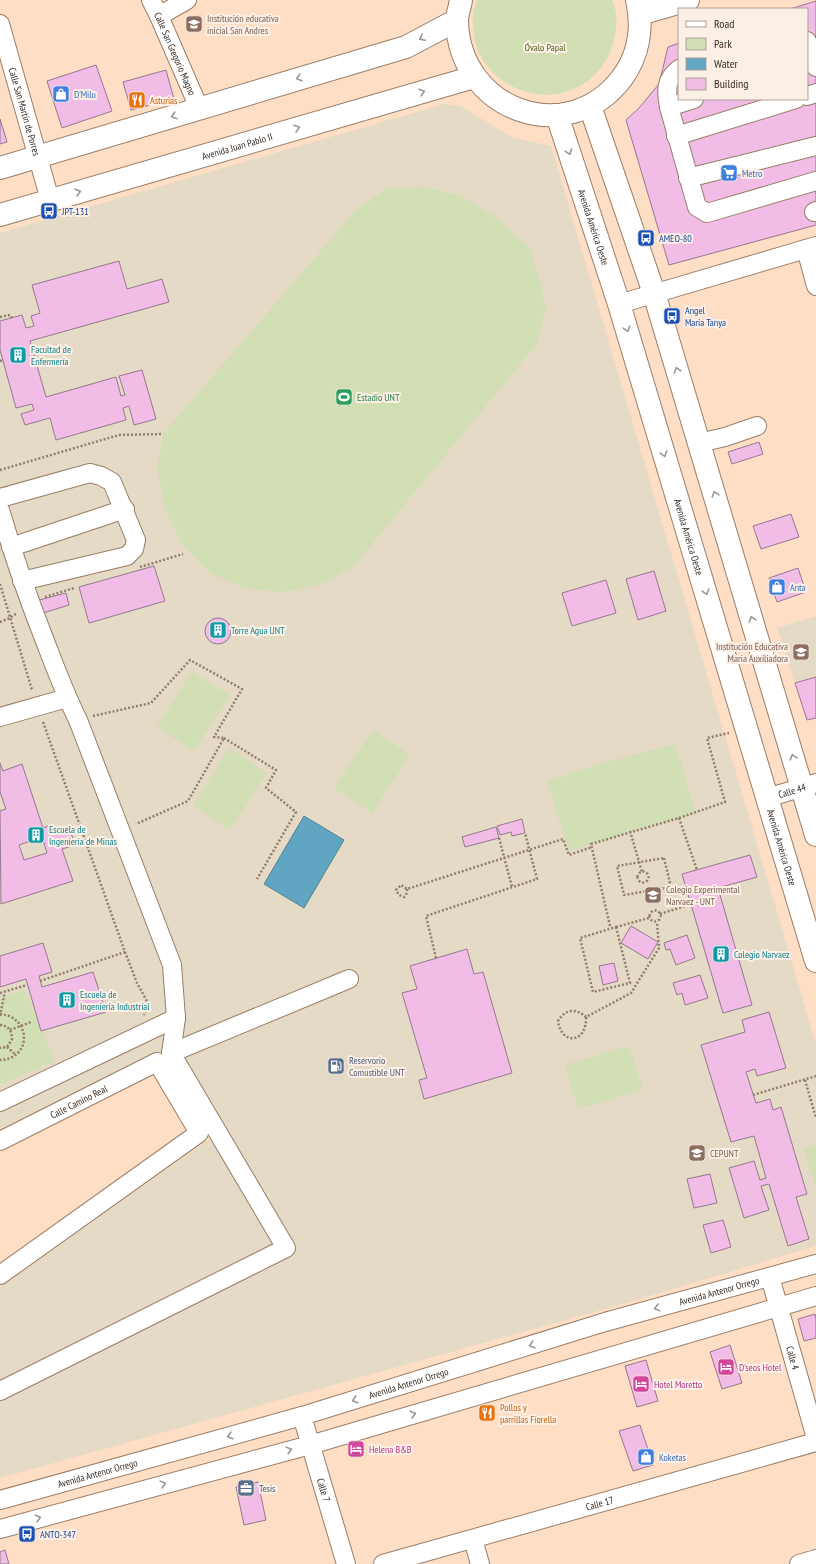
<svg xmlns="http://www.w3.org/2000/svg" width="816" height="1564" font-family="'PT Sans Narrow',sans-serif">
<style>
.education{fill:#e5dac5}
.green{fill:#d2deb4}
.water{fill:#60a6c3;stroke:#548193}
.building{fill:#f1bce6;stroke:#95788f;fill-rule:evenodd}
.lines{fill:none;stroke-linecap:round;stroke-linejoin:round}
.minor-casing{stroke:#997d66;stroke-width:20}
.major-casing{stroke:#997d66;stroke-width:24}
.path{stroke:#927d6d;stroke-width:2.5;stroke-dasharray:2 2;stroke-linecap:butt}
.minor{stroke:#fff;stroke-width:18}
.major{stroke:#fff;stroke-width:22}
.oneway{stroke:#9c9691}
.labels{text-anchor:middle;dominant-baseline:central;stroke-width:4;stroke-linejoin:round;paint-order:stroke}
.education-label{font-size:10px;fill:#785e54;stroke:#fcf0e6;text-anchor:start}
.park-label{font-size:10px;fill:#515f1f;stroke:#fcf0e6}
.street-label{font-size:10px;fill:#382c23;stroke:#fcf0e6}
.shop-label{font-size:10px;fill:#366cbe;stroke:#fcf0e6;text-anchor:start}
.food-label{font-size:10px;fill:#c56008;stroke:#fcf0e6;text-anchor:start}
.transit-label{font-size:10px;fill:#164399;stroke:#fcf0e6;text-anchor:start}
.culture-label{font-size:10px;fill:#0d838f;stroke:#fcf0e6;text-anchor:start}
.leisure-label{font-size:10px;fill:#27864d;stroke:#fcf0e6;text-anchor:start}
.service-label{font-size:10px;fill:#4e5e75;stroke:#fcf0e6;text-anchor:start}
.hotel-label{font-size:10px;fill:#b23c85;stroke:#fcf0e6;text-anchor:start}
</style>
<rect width="100%" height="100%" fill="#fedec5"/>
<path class="education" d="M444,104l17,2 50,31 40,9 265,898v202l-193,58 -623,174v-191l211,-149 -50,-85 -161,76v-896z
M816,616v61l-21,6 -18,-55z"/>
<path class="green" d="M477,0h135c6,12 5,27 2,39 -11,53 -71,72 -114,40 -11,-9 -20,-21 -24,-34 -3,-15 -6,-31 1,-45z
M424,187l38,9 36,23 32,30 11,36 5,25 -10,35 -182,221 -32,18 -42,9 -21,-4h-12l-36,-15 -29,-30 -17,-35 -8,-42 6,-33 193,-224 30,-21z
M192,672l38,23 -36,56 -37,-24z
M373,730l37,25 -38,58 -38,-25z
M675,744l21,69 -44,12 -83,26 -22,-69 42,-15z
M229,748l38,25 -37,57 -37,-24z
M25,990l30,71 -55,23v-88z
M629,1046l14,44 -65,19 -13,-44z
M816,1144v44l-12,-40z"/>
<path class="water" d="M304,816l40,24 -40,68 -40,-24z"/>
<path class="building" d="M816,1v224l-147,40 -43,-145 13,-12 20,-24 9,-37 11,-4v56h128v-90h-17z
M96,65l16,46 -50,17 -15,-47z
M166,70l8,29 -43,11 -8,-28z
M0,119l7,23 -7,2z
M119,261l8,28 35,-10 7,23 -139,39 16,56 70,-20 5,19 4,-1 -6,-19 23,-6 14,49 -22,6 -5,-19 -6,2 3,12 -70,20 -6,-22 -25,7 -4,-11 13,-4 -2,-6 -16,4 -16,-58v-29l22,-6 4,13 8,-2 -3,-10 9,-3 -8,-28z
M759,442l4,12 -31,10 -4,-12z
M791,514l8,23 -38,12 -8,-23z
M154,566l11,35 -76,22 -10,-36z
M798,568l8,24 -29,10 -8,-24z
M654,571l12,40 -28,9 -12,-41z
M606,580l10,33 -44,13 -10,-33z
M66,593l3,12 -26,8 -4,-13z
M205 631a13 13 0 1 1 26 0a13 13 0 1 1-26 0Z
M816,677v41l-9,2 -12,-37z
M0,763l3,8 19,-7 21,64 7,-3 2,8 17,-6 6,18 -13,4 11,32 -72,23 -1,-93 6,-2 -6,-17zM42,837l5,16 -23,7 -5,-15z
M522,819l3,14 -13,3 -1,-4 -11,3 -3,-9z
M496,827l3,11 -34,9 -3,-10z
M750,855l7,22 -39,11 34,117 -29,8 -41,-139z
M631,926l27,16 -10,17 -27,-16z
M687,935l8,23 -19,7 -6,-16 -4,1 -2,-7z
M43,943l9,29 -13,4 3,11 51,-15 13,40 -65,19 -15,-52 -26,8v-31z
M467,949l7,25 9,-2 29,101 -88,26 -5,-19 8,-2 -25,-85 15,-4 -7,-23z
M614,963l4,18 -15,4 -4,-19z
M700,975l8,23 -23,7 -3,-12 -5,2 -4,-12z
M769,1012l17,56 -29,8 -2,-7 -9,3 10,31 14,-4 3,11 8,-3 26,87 -11,3 13,42 -21,7 -19,-62 -8,2 8,24 -25,8 -15,-50 25,-7 6,19 6,-2 -12,-42 -23,6 -30,-97 44,-13 -3,-12z
M710,1174l7,29 -23,5 -7,-29z
M723,1220l8,27 -20,6 -8,-28z
M815,1314l1,5v19l-12,3 -6,-22z
M730,1345l12,38 -20,6 -12,-37z
M646,1360l12,41 -21,6 -12,-41z
M640,1425l13,40 -20,6 -14,-40z
M258,1482l8,38 -22,5 -8,-38z
M5,1550l4,14h-9v-12z"/>
<g class="lines">
<defs>
<g id="minor">
<path id="s1" d="M151,0l8,16 40,92"/>
<path d="M159,16l28,-16"/>
<path id="s2" d="M0,24l50,176"/>
<path d="M807,41l9,26"/>
<path d="M807,96l9,-3"/>
<path d="M694,99l-25,8 28,100 10,6 109,-32"/>
<path d="M669,107c-3,-16 -4,-27 10,-38"/>
<path d="M676,136l120,-37"/>
<path d="M688,178l128,-32"/>
<path d="M814,212l2,-1"/>
<path d="M806,249l10,37"/>
<path d="M619,304l197,-58"/>
<path d="M699,443l26,-6 32,-11"/>
<path d="M0,498l90,-25 11,3 11,6 24,58 -2,9 -7,7 -105,25"/>
<path d="M0,510c13,44 28,88 45,131 10,26 20,53 33,79l94,245 4,53 -5,35 115,195 -286,143"/>
<path d="M11,547l114,-38"/>
<path d="M0,717l67,-19"/>
<path id="s3" d="M767,798l49,-15"/>
<path d="M171,1053l178,-74"/>
<path d="M0,1102l176,-84"/>
<path id="s4" d="M0,1141l157,-79 42,71 -199,142"/>
<path id="s5" d="M770,1277l46,161"/>
<path id="s6" d="M302,1416l44,148"/>
<path id="s7" d="M0,1500l302,-84 303,-94 211,-58"/>
<path d="M0,1529l310,-84 506,-149"/>
<path d="M473,1539l7,25"/>
<path id="s8" d="M383,1564l433,-122"/>
<path d="M799,1564l17,-5"/>
</g>
<g id="major">
<path d="M461,0c-1,7 -4,14 -4,21 2,89 110,129 165,57 17,-23 21,-51 15,-78"/>
<path d="M640,14l48,-14"/>
<path d="M590,106l64,187 162,542"/>
<path id="s9" d="M557,115l62,189 197,657"/>
<path d="M0,168l406,-121 51,-27"/>
<path id="s10" d="M0,215l474,-138"/>
</g>
</defs>
<use href="#minor" class="minor-casing"/>
<use href="#major" class="major-casing"/>
<path class="path" d="M0,317l10,-2 2,3
M0,361l3,-1
M0,470l119,-35 44,-1
M140,567l43,-13
M0,584l32,106
M45,597l29,-9
M0,622l10,-4 7,-5
M93,716l58,-13 39,-43 52,29 -28,48 10,1 -36,63 -52,23
M43,722l82,230 12,31 11,20 -4,12
M224,738l52,32 -10,18 30,24 -39,67
M679,818l18,52
M630,831l12,41
M499,838l13,49
M664,858l7,29 -47,8 -7,-29z
M637.5 877a5.5 5.5 0 1 1 11 0a5.5 5.5 0 1 1-11 0Z
M407,889v4l-3,4 -5,-2 -3,-5 5,-5 6,4 156,-50 6,16 23,-8
M649.5 916a5.5 5.5 0 1 1 11 0a5.5 5.5 0 1 1-11 0Z
M660,914l31,-10
M610,926l-19,-82 88,-26 46,-16 -18,-64 22,-5
M616,927l14,56 -37,9 -13,-54z
M616,927l33,-9
M436,958l-10,-42 111,-37 -12,-46
M40,981l85,-29
M0,993l27,-8
M0,1014c32,3 32,45 0,46
M0,1016l5,-25
M586,1017c1,27 -25,28 -28,4 7,-12 18,-13 28,-4l45,-24 28,-45 -2,-26
M0,1025c8,0 12,6 12,14l-5,8 -7,1
M10,1030l21,-8
M7,1047l9,8
M805,1080l11,38
M753,1095l63,-19"/>
<use href="#minor" class="minor"/>
<use href="#major" class="major"/>
</g>
<defs><path id="oneway-chevron" d="M-2-3.5L2.5 0L-2 3.5" fill="none" stroke-width="1.6" stroke-linecap="round" stroke-linejoin="round"/></defs>
<g class="oneway">
<use href="#oneway-chevron" transform="translate(422 38) rotate(153)"/>
<use href="#oneway-chevron" transform="translate(299 78) rotate(163)"/>
<use href="#oneway-chevron" transform="translate(422 92) rotate(-16)"/>
<use href="#oneway-chevron" transform="translate(174 116) rotate(163)"/>
<use href="#oneway-chevron" transform="translate(297 128) rotate(-16)"/>
<use href="#oneway-chevron" transform="translate(569 152) rotate(72)"/>
<use href="#oneway-chevron" transform="translate(78 192) rotate(-16)"/>
<use href="#oneway-chevron" transform="translate(627 329) rotate(73)"/>
<use href="#oneway-chevron" transform="translate(677 370) rotate(-107)"/>
<use href="#oneway-chevron" transform="translate(664 454) rotate(73)"/>
<use href="#oneway-chevron" transform="translate(715 494) rotate(-107)"/>
<use href="#oneway-chevron" transform="translate(706 592) rotate(73)"/>
<use href="#oneway-chevron" transform="translate(752 619) rotate(-107)"/>
<use href="#oneway-chevron" transform="translate(793 757) rotate(-106)"/>
<use href="#oneway-chevron" transform="translate(657 1308) rotate(165)"/>
<use href="#oneway-chevron" transform="translate(532 1345) rotate(163)"/>
<use href="#oneway-chevron" transform="translate(355 1400) rotate(163)"/>
<use href="#oneway-chevron" transform="translate(413 1414) rotate(-16)"/>
<use href="#oneway-chevron" transform="translate(230 1436) rotate(164)"/>
<use href="#oneway-chevron" transform="translate(289 1450) rotate(-15)"/>
<use href="#oneway-chevron" transform="translate(163 1484) rotate(-15)"/>
<use href="#oneway-chevron" transform="translate(38 1518) rotate(-15)"/>
</g>
<defs>
<symbol id="school-square" viewBox="-11 -11 22 22"><rect x="-9" y="-9" width="18" height="18" rx="4" fill="#8d6e63" stroke="#fcf0e6"/><path d="M0-5L7-2L0 1L-7-2ZM-4 1L0 2.5L4 1V4Q0 6-4 4Z" fill="#fff"/></symbol>
<symbol id="shop-square" viewBox="-11 -11 22 22"><rect x="-9" y="-9" width="18" height="18" rx="4" fill="#3f7fe0" stroke="#fcf0e6"/><path d="M-5-2.5h2.3a2.7 3.5 0 0 1 5.4 0H5L5.5 6h-11ZM-1.5-2.5h3a1.5 2.3 0 0 0-3 0Z" fill="#fff"/></symbol>
<symbol id="restaurant-square" viewBox="-11 -11 22 22"><rect x="-9" y="-9" width="18" height="18" rx="4" fill="#e8710a" stroke="#fcf0e6"/><path d="M-5-6h1v4h1v-4h1v4h1v-4h1v5L-1.5 .5V6h-2V.5L-5-1ZM5-6V6H3V1.5H1.5Q1.5-4 5-6Z" fill="#fff"/></symbol>
<symbol id="supermarket-square" viewBox="-11 -11 22 22"><rect x="-9" y="-9" width="18" height="18" rx="4" fill="#3f7fe0" stroke="#fcf0e6"/><path d="M-6-5.5h2.5l.6 2H6L4.5 2H-2.5L-4.4-4H-6ZM-1.5 3.2a1.3 1.3 0 1 0 .1 0ZM3 3.2a1.3 1.3 0 1 0 .1 0Z" fill="#fff"/></symbol>
<symbol id="bus-square" viewBox="-11 -11 22 22"><rect x="-9" y="-9" width="18" height="18" rx="4" fill="#1a4fb4" stroke="#fcf0e6"/><path d="M-5-6H5V4H4V6H2V4H-2V6H-4V4H-5ZM-3.5-4V0h7V-4ZM-3.5 1.2v1.5H-2V1.2ZM2 1.2v1.5H3.5V1.2Z" fill="#fff"/></symbol>
<symbol id="building-square" viewBox="-11 -11 22 22"><rect x="-9" y="-9" width="18" height="18" rx="4" fill="#0f9aa8" stroke="#fcf0e6"/><path d="M-4-6H4V6H1V3H-1V6H-4ZM-2.5-4.3h1.7v1.8h-1.7ZM.8-4.3h1.7v1.8H.8ZM-2.5-1h1.7V.8h-1.7ZM.8-1h1.7V.8H.8Z" fill="#fff"/></symbol>
<symbol id="stadium-square" viewBox="-11 -11 22 22"><rect x="-9" y="-9" width="18" height="18" rx="4" fill="#2e9e5b" stroke="#fcf0e6"/><path d="M0-5a6.5 5 0 1 0 0 10a6.5 5 0 1 0 0-10ZM-3.5-1.8h7v3.6h-7Z" fill="#fff"/></symbol>
<symbol id="fuel-square" viewBox="-11 -11 22 22"><rect x="-9" y="-9" width="18" height="18" rx="4" fill="#5c6f8a" stroke="#fcf0e6"/><path d="M-5.5-6h7V0h2V4h1.3V-2.5L3-4.5l.8-.8L6-3V5H2.5V1h-1V6h-7ZM-4.2-4.7v3.2H.2V-4.7Z" fill="#fff"/></symbol>
<symbol id="university-square" viewBox="-11 -11 22 22"><rect x="-9" y="-9" width="18" height="18" rx="4" fill="#8d6e63" stroke="#fcf0e6"/><path d="M0-5L7-2L0 1L-7-2ZM-4 1L0 2.5L4 1V4Q0 6-4 4Z" fill="#fff"/></symbol>
<symbol id="hotel-square" viewBox="-11 -11 22 22"><rect x="-9" y="-9" width="18" height="18" rx="4" fill="#d1479c" stroke="#fcf0e6"/><path d="M-6-4.5h1.5V1H6V5H4.5V3h-9V5H-6ZM-4 0a1.8 1.8 0 1 1 3.6 0ZM.5 0V-2.5h3Q6-2.5 6 0Z" fill="#fff"/></symbol>
<symbol id="office-square" viewBox="-11 -11 22 22"><rect x="-9" y="-9" width="18" height="18" rx="4" fill="#5c6f8a" stroke="#fcf0e6"/><path d="M-6-3h4V-5.5h4V-3h4V5H-6ZM-1-4.5V-3h2v-1.5ZM-6 0V1H6V0Z" fill="#fff"/></symbol>
</defs>
<g fill-rule="evenodd">
<use href="#school-square" x="184" y="14" width="20" height="20"/>
<use href="#shop-square" x="51" y="84" width="20" height="20"/>
<use href="#restaurant-square" x="127" y="90" width="20" height="20"/>
<use href="#supermarket-square" x="719" y="163" width="20" height="20"/>
<use href="#bus-square" x="39" y="201" width="20" height="20"/>
<use href="#bus-square" x="636" y="228" width="20" height="20"/>
<use href="#bus-square" x="662" y="306" width="20" height="20"/>
<use href="#building-square" x="8" y="345" width="20" height="20"/>
<use href="#stadium-square" x="334" y="387" width="20" height="20"/>
<use href="#shop-square" x="767" y="577" width="20" height="20"/>
<use href="#building-square" x="208" y="620" width="20" height="20"/>
<use href="#school-square" x="791" y="642" width="20" height="20"/>
<use href="#building-square" x="26" y="825" width="20" height="20"/>
<use href="#school-square" x="643" y="885" width="20" height="20"/>
<use href="#building-square" x="711" y="944" width="20" height="20"/>
<use href="#building-square" x="57" y="990" width="20" height="20"/>
<use href="#fuel-square" x="326" y="1056" width="20" height="20"/>
<use href="#university-square" x="687" y="1143" width="20" height="20"/>
<use href="#hotel-square" x="716" y="1357" width="20" height="20"/>
<use href="#hotel-square" x="631" y="1374" width="20" height="20"/>
<use href="#restaurant-square" x="477" y="1403" width="20" height="20"/>
<use href="#hotel-square" x="346" y="1439" width="20" height="20"/>
<use href="#shop-square" x="636" y="1447" width="20" height="20"/>
<use href="#office-square" x="236" y="1478" width="20" height="20"/>
<use href="#bus-square" x="17" y="1524" width="20" height="20"/>
</g>
<g class="labels">
<g class="education-label">
<text x="207" y="18">Institución educativa<tspan x="207" dy="12">inicial San Andres</tspan></text>
<text x="788" y="646" text-anchor="end">Institución Educativa<tspan x="788" dy="12">Maria Auxiliadora</tspan></text>
<text x="666" y="889">Colegio Experimental<tspan x="666" dy="12">Narvaez - UNT</tspan></text>
<text x="710" y="1153">CEPUNT</text>
</g>
<g class="park-label">
<text x="545" y="47">Óvalo Papal</text>
</g>
<g class="street-label">
<text stroke="none"><textPath href="#s1" startOffset="59">Calle San Gregorio Magno</textPath></text>
<text stroke="none"><textPath href="#s2" startOffset="91">Calle San Martín de Porres</textPath></text>
<text stroke="none"><textPath href="#s10" startOffset="247">Avenida Juan Pablo II</textPath></text>
<text stroke="none"><textPath href="#s9" startOffset="118">Avenida América Oeste</textPath></text>
<text stroke="none"><textPath href="#s9" startOffset="442">Avenida América Oeste</textPath></text>
<text stroke="none"><textPath href="#s3" startOffset="26">Calle 44</textPath></text>
<text stroke="none"><textPath href="#s9" startOffset="766">Avenida América Oeste</textPath></text>
<text stroke="none"><textPath href="#s4" startOffset="88">Calle Camino Real</textPath></text>
<text stroke="none"><textPath href="#s7" startOffset="749">Avenida Antenor Orrego</textPath></text>
<text stroke="none"><textPath href="#s5" startOffset="84">Calle 4</textPath></text>
<text stroke="none"><textPath href="#s7" startOffset="425">Avenida Antenor Orrego</textPath></text>
<text stroke="none"><textPath href="#s7" startOffset="101">Avenida Antenor Orrego</textPath></text>
<text stroke="none"><textPath href="#s6" startOffset="77">Calle 7</textPath></text>
<text stroke="none"><textPath href="#s8" startOffset="225">Calle 17</textPath></text>
</g>
<g class="shop-label">
<text x="74" y="94">D'Milu</text>
<text x="742" y="173">Metro</text>
<text x="790" y="587">Anta</text>
<text x="659" y="1457">Koketas</text>
</g>
<g class="food-label">
<text x="150" y="100">Asturias</text>
<text x="500" y="1407">Pollos y<tspan x="500" dy="12">parrillas Fiorella</tspan></text>
</g>
<g class="transit-label">
<text x="62" y="211">JPT-131</text>
<text x="659" y="238">AMEO-80</text>
<text x="685" y="310">Angel<tspan x="685" dy="12">María Tanya</tspan></text>
<text x="40" y="1534">ANTO-347</text>
</g>
<g class="culture-label">
<text x="31" y="349">Facultad de<tspan x="31" dy="12">Enfermería</tspan></text>
<text x="231" y="630">Torre Agua UNT</text>
<text x="49" y="829">Escuela de<tspan x="49" dy="12">Ingeniería de Minas</tspan></text>
<text x="734" y="954">Colegio Narvaez</text>
<text x="80" y="994">Escuela de<tspan x="80" dy="12">Ingeniería Industrial</tspan></text>
</g>
<g class="leisure-label">
<text x="357" y="397">Estadio UNT</text>
</g>
<g class="service-label">
<text x="349" y="1060">Reservorio<tspan x="349" dy="12">Comustible UNT</tspan></text>
<text x="259" y="1488">Tesis</text>
</g>
<g class="hotel-label">
<text x="739" y="1367">D'seos Hotel</text>
<text x="654" y="1384">Hotel Moretto</text>
<text x="369" y="1449">Helena B&amp;B</text>
</g>
</g>
<rect x="678" y="8" width="130" height="92" fill="#fcf0e6" stroke="#aea298"/>
<rect x="686" y="21" width="20" height="6" fill="#ffffff" stroke="#aea298"/>
<text x="714" y="28" font-size="12" fill="#382c23">Road</text>
<rect x="686" y="38" width="20" height="12" fill="#d2deb4" stroke="#aea298"/>
<text x="714" y="48" font-size="12" fill="#382c23">Park</text>
<rect x="686" y="58" width="20" height="12" fill="#60a6c3" stroke="#aea298"/>
<text x="714" y="68" font-size="12" fill="#382c23">Water</text>
<rect x="686" y="78" width="20" height="12" fill="#f1bce6" stroke="#aea298"/>
<text x="714" y="88" font-size="12" fill="#382c23">Building</text>
</svg>
